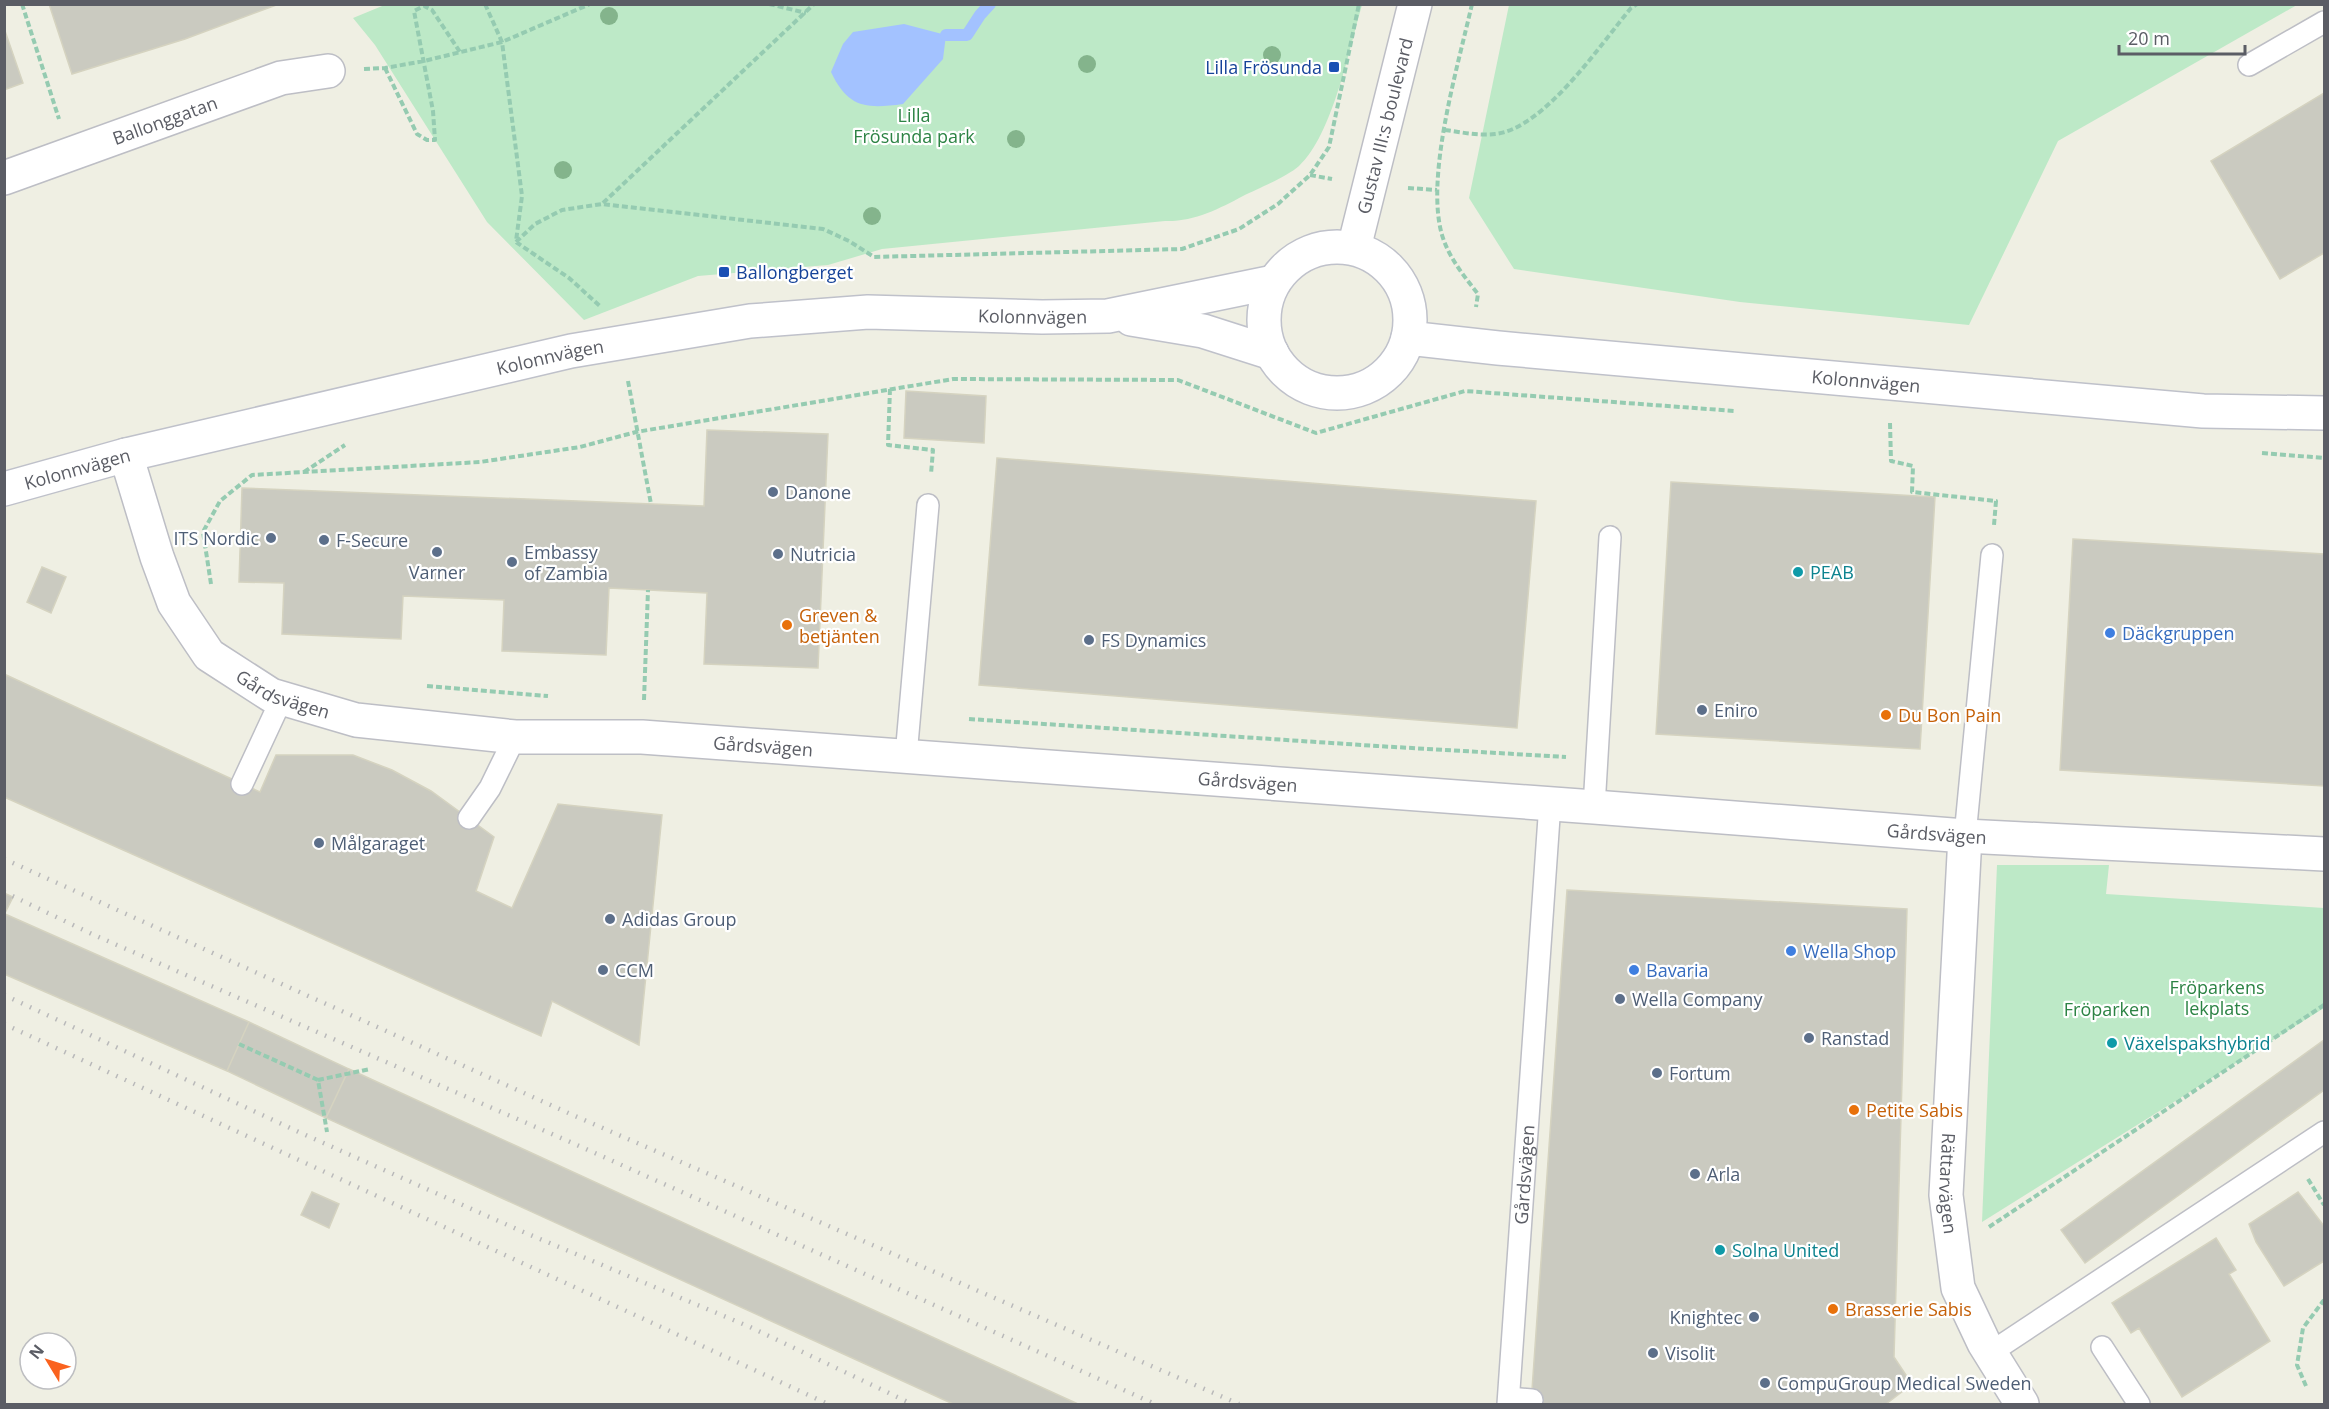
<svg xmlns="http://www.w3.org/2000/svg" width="2329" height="1409" font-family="'Open Sans',sans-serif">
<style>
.green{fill:#bde9c7}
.water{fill:#a3c2ff}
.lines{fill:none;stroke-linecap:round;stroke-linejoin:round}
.stream{stroke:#a3c2ff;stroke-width:12}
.building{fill:#cacac0;stroke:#d5d3c0;stroke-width:1.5}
.lane-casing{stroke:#bdbec5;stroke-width:24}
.street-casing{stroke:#bdbec5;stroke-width:36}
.secondary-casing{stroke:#bfc1ca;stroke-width:36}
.path{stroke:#95cbb1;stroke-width:4;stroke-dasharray:6 3;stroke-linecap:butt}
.lane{stroke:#fff;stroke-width:21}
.street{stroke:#fff;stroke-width:33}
.secondary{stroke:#fff;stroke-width:33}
.rail{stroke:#b9b9ba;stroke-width:4.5;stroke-dasharray:1.5 8;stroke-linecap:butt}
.tree{fill:#84b48c}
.transit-dot{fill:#1a4fb4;stroke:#fff;stroke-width:2}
.service-dot{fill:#5c6f8a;stroke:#fff;stroke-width:2}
.culture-dot{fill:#0f9aa8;stroke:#fff;stroke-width:2}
.food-dot{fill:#e8710a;stroke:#fff;stroke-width:2}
.shop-dot{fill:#3f7fe0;stroke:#fff;stroke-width:2}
.labels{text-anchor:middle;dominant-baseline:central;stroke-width:4.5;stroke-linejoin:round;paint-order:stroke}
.transit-label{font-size:18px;fill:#164399;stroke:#fff;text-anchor:end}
.park-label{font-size:18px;fill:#2c8344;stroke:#fff}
.street-label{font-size:18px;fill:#5b5d65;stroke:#fff}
.service-label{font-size:18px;fill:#4e5e75;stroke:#fff;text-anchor:start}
.culture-label{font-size:18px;fill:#0d838f;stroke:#fff;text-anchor:start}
.food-label{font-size:18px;fill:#c56008;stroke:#fff;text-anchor:start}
.shop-label{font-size:18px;fill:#366cbe;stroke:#fff;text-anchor:start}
</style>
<rect width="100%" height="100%" fill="#efefe3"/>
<path class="green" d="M387,4l975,1c-13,44 -29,129 -63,161 -11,10 -41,23 -56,30 -24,13 -50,26 -78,25l-283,28 -54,16 -130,11 -114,44 -97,-98 -112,-177 -22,-27z
M1509,5v-1l788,1 -239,136 -89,184 -229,-23 -226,-33 -45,-71z
M1997,865h112l-3,29 218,14v100l-342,214z"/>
<path class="water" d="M904,24l42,11 -3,24 -40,45c-37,5 -55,4 -72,-32l12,-28 10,-12z"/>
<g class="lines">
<path class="stream" d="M946,35h21l13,-20 10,-11"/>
</g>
<path class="building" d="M49,4h230l-94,35 -113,35z
M4,28l19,55 -19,7z
M2324,93v160l-44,26 -69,-118z
M906,391l80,5 -2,47 -80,-5z
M707,430l121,4 -10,234 -114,-4 3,-71 -98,-5 -3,67 -104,-4 2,-51 -101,-4 -2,43 -119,-5 2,-51 -45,-1 3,-94 462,18z
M997,458l539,43 -19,227 -538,-43z
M1671,482l264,15 -15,252 -264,-15z
M2073,539l251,15v232l-264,-16z
M42,567l24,10 -15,36 -24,-11z
M4,674l256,118 16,-37h77l39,15 39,21 63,46 -18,54 36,17 46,-104 104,11 -23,230 -87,-44 -11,35 -537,-239z
M1567,890l340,19 -13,448 18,27 -26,20h-355z
M4,893l9,4 -9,18z
M5,914l244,108 -22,49 -223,-97z
M249,1022l100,47 -23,49 -99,-47z
M2324,1040v50l-239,173 -24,-33z
M349,1069l729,335h-125l-627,-286z
M312,1192l27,12 -10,24 -28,-13z
M2298,1192l26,34v35l-40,25 -28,-44 -7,-18z
M2216,1238l20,32 -7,4 41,67 -88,56 -43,-69 -8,5 -19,-30z"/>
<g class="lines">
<defs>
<g id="lane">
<path d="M2249,65l75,-43"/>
<path d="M906,756l22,-251"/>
<path d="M242,784l40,-86"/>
<path d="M1594,807l16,-270"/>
<path d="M469,818l21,-30 25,-51"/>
<path d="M1965,836l27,-281"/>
<path d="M2102,1347l37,57"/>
<path d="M1990,1353l334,-221"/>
<path d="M1509,1398l23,2"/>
<path id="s1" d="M1508,1404l42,-601"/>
</g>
<g id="street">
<path id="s2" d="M4,178l277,-100 47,-7"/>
<path id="s3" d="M1354,248l61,-244"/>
<path id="s4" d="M126,455l31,102 17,46 35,52 62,40 85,25 159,17h127l952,70 371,29 359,18"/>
<path id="s5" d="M1965,836l-19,359 12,93 26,55 38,61"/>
</g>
<g id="secondary">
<circle cx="1337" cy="320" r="73"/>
<path d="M1131,319l72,12 69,22"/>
<path id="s6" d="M1408,338l90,10 705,63 121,2"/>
<path id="s7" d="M4,489l122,-34 445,-104 179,-30 118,-9 174,5 66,-1 166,-34"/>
</g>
</defs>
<use href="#lane" class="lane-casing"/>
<use href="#street" class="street-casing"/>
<use href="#secondary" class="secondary-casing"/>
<path class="path" d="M22,4l37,115
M485,4l17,38 20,154 -6,45
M769,4l37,9
M1472,4c-14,62 -47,172 -30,231 7,23 22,41 36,59l-2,13
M385,68l32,66 10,6h8l-2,-29 -19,-100 10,-5 8,4 28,42
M364,69l21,-1 39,-7 78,-19 88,-38
M1445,130c15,2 34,6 50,4 49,-5 105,-89 136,-126l6,-4
M1310,175l22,4
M1408,188l29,2
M603,203l211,-199
M516,242l19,-18 27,-14 40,-6 221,25 26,12 25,16 308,-8 57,-20 39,-25 32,-29 19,-28 30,-143
M516,242l53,36 32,29
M628,381l23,123
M890,389l-2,56 45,5 -2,24
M1890,423l1,38 22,5 -1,26 84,9 -2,24
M2262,453l62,5
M304,472l41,-27
M211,584l-8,-52 17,-31 32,-26 228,-13 100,-15 56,-15 317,-53 225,1 138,53 149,-42 270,20
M427,686l121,10
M644,700l4,-110
M969,719l408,27 189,11
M239,1044l79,36 9,52
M318,1080l52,-11
M2308,1179l16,26
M1989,1227l335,-222
M2306,1386l-9,-21 6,-37 21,-28"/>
<use href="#lane" class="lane"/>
<use href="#street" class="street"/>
<use href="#secondary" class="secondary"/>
<path class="rail" d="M4,859l571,257 664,288
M4,892l90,43 474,206 587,263
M4,995l297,138 220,98 229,96 162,77
M4,1024l824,380"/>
</g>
<g class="tree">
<circle cx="609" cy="16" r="9"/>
<circle cx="1272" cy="55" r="9"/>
<circle cx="1087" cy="64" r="9"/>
<circle cx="1016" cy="139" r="9"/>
<circle cx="563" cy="170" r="9"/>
<circle cx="872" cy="216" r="9"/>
</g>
<g class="transit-dot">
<rect x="1328" y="61" width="12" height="12" rx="3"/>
<rect x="718" y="266" width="12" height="12" rx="3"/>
</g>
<g class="service-dot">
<circle cx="773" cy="492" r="6"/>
<circle cx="271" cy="538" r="6"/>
<circle cx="324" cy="540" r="6"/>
<circle cx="437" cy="552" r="6"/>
<circle cx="778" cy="554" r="6"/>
<circle cx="512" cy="562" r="6"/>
<circle cx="1089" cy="640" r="6"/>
<circle cx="1702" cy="710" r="6"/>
<circle cx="319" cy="843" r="6"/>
<circle cx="610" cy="919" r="6"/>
<circle cx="603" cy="970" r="6"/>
<circle cx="1620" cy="999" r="6"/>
<circle cx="1809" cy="1038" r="6"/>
<circle cx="1657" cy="1073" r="6"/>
<circle cx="1695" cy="1174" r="6"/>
<circle cx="1754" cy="1317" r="6"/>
<circle cx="1653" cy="1353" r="6"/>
<circle cx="1765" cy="1383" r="6"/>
</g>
<g class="culture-dot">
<circle cx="1798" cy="572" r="6"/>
<circle cx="2112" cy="1043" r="6"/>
<circle cx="1720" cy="1250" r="6"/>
</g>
<g class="food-dot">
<circle cx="787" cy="625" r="6"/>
<circle cx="1886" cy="715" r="6"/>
<circle cx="1854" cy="1110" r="6"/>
<circle cx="1833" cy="1309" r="6"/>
</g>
<g class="shop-dot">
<circle cx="2110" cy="633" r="6"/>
<circle cx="1791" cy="951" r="6"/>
<circle cx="1634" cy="970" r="6"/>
</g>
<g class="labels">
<g class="transit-label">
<text x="1322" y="67">Lilla Frösunda</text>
<text x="736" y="272" text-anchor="start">Ballongberget</text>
</g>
<g class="park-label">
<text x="914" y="115">Lilla<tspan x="914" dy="21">Frösunda park</tspan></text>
<text x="2217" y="987">Fröparkens<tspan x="2217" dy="21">lekplats</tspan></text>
<text x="2107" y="1009">Fröparken</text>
</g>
<g class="street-label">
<text stroke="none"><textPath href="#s2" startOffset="171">Ballonggatan</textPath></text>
<text stroke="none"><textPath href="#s3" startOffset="126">Gustav III:s boulevard</textPath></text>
<text stroke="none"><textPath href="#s7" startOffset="1048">Kolonnvägen</textPath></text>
<text stroke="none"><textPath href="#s7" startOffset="562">Kolonnvägen</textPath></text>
<text stroke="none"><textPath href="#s6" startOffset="460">Kolonnvägen</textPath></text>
<text stroke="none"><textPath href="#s7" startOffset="76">Kolonnvägen</textPath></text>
<text stroke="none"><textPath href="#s4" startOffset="303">Gårdsvägen</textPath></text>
<text stroke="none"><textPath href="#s4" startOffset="789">Gårdsvägen</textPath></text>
<text stroke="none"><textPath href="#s4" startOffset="1275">Gårdsvägen</textPath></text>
<text stroke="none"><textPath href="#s4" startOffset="1966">Gårdsvägen</textPath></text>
<text stroke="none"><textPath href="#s1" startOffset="230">Gårdsvägen</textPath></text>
<text stroke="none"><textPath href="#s5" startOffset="348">Rättarvägen</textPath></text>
</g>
<g class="service-label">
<text x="785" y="492">Danone</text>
<text x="259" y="538" text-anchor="end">ITS Nordic</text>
<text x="336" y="540">F-Secure</text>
<text x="524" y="552">Embassy<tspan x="524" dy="21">of Zambia</tspan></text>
<text x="790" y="554">Nutricia</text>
<text x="437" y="572" text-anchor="middle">Varner</text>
<text x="1101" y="640">FS Dynamics</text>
<text x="1714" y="710">Eniro</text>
<text x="331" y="843">Målgaraget</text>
<text x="622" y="919">Adidas Group</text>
<text x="615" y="970">CCM</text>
<text x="1632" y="999">Wella Company</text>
<text x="1821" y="1038">Ranstad</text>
<text x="1669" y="1073">Fortum</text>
<text x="1707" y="1174">Arla</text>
<text x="1742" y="1317" text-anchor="end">Knightec</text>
<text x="1665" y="1353">Visolit</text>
<text x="1777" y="1383">CompuGroup Medical Sweden</text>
</g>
<g class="culture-label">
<text x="1810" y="572">PEAB</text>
<text x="2124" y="1043">Växelspakshybrid</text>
<text x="1732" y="1250">Solna United</text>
</g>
<g class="food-label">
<text x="799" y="615">Greven &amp;<tspan x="799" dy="21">betjänten</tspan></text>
<text x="1898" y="715">Du Bon Pain</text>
<text x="1866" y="1110">Petite Sabis</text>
<text x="1845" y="1309">Brasserie Sabis</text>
</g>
<g class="shop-label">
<text x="2122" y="633">Däckgruppen</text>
<text x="1803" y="951">Wella Shop</text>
<text x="1646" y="970">Bavaria</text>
</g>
</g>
<rect width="2329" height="1409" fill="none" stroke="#5b5d65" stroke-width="12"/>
<g transform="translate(48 1361) rotate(308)"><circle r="28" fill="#ffffff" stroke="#bdbec1" stroke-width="1.5"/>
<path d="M0-4.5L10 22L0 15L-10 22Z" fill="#fa621e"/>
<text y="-9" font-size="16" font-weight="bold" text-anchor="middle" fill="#5b5d65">N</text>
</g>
<path d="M2119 45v9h126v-9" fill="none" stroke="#5b5d65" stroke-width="3"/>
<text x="2128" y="45" font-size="18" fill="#5b5d65" stroke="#ffffff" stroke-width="4.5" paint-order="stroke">20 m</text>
</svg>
